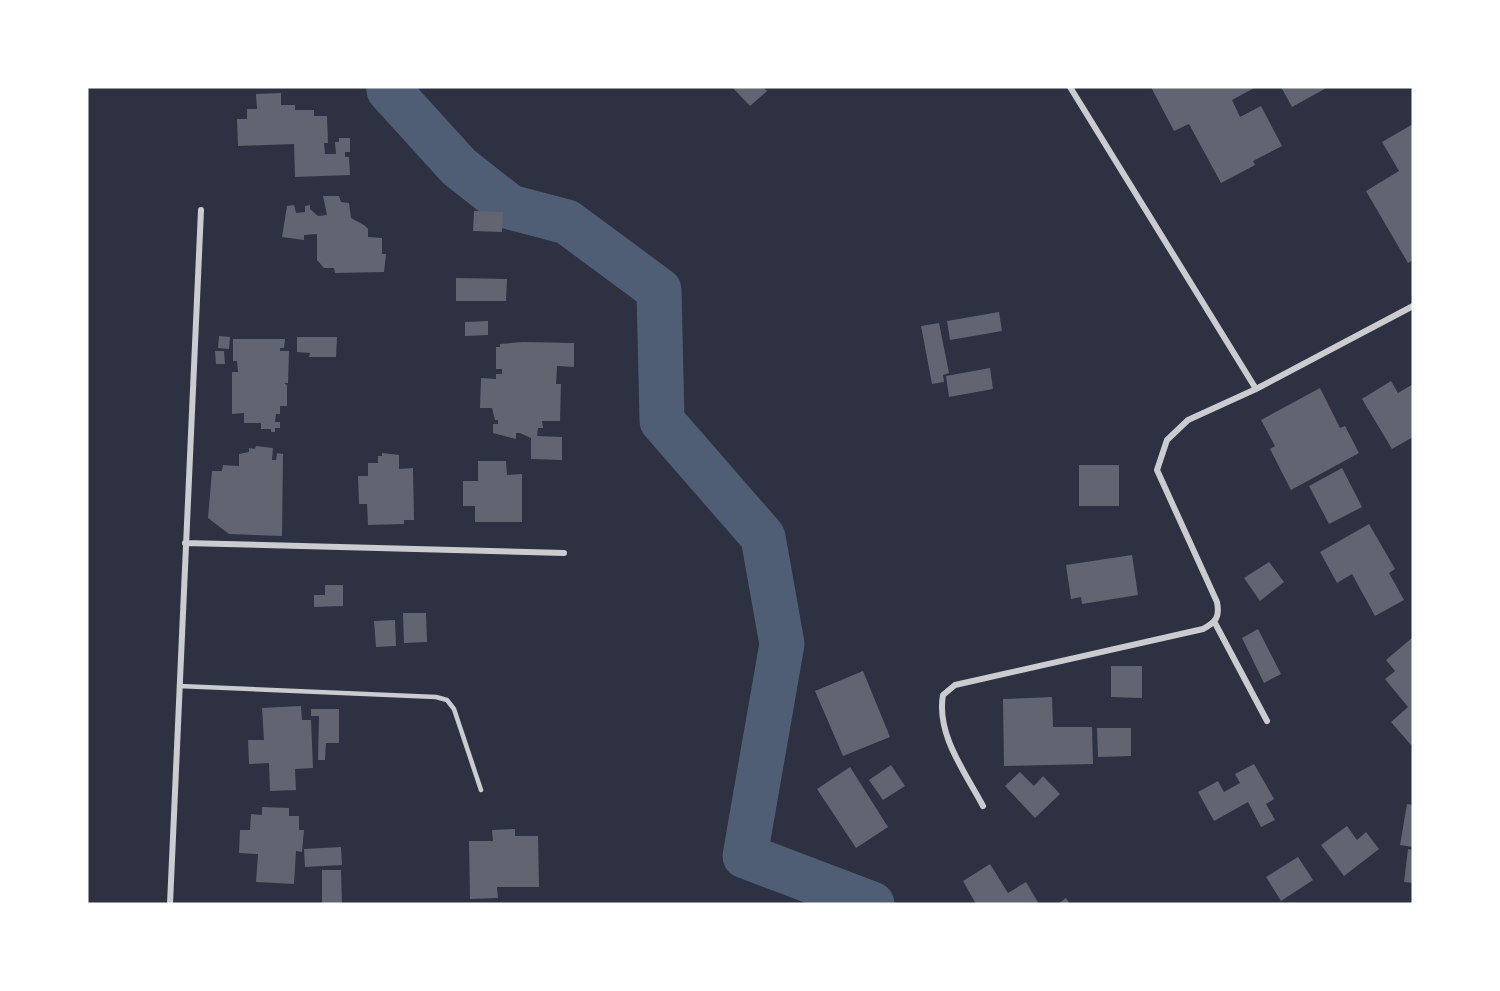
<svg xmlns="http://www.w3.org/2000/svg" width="1500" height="991" font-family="'PT Sans Narrow',sans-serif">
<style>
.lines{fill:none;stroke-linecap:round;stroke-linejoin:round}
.river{stroke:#4f5d75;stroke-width:45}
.building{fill:#626471}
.service{stroke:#caccd0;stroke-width:4.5}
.minor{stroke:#caccd0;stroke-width:6}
</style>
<rect width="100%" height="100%" fill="#2d3142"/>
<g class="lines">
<path class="river" d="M394,87l-5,3 70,77 51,40 57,15 92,68 3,131 101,116 19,107 -37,212 127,48"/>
</g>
<path class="building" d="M732,87h31l4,4 -17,15z
M1151,87h105l-24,13 8,17 21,-11 21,40 -29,15 2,4 -34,18 -32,-59 -15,7z
M1281,87h47l-36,20z
M281,93v12h14v5h19v6h13l1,27h-4l1,11h11l-1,-12h4v-4h11v14h-5v5h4l1,18 -55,2 -1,-33 -56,2 -1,-27h10v-10h10l-1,-15z
M1413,124v136l-5,3 -42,-72 33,-20 -17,-29z
M323,196h16l2,6 8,1 2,15 13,7 4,4v8l14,1v16h4l-2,18 -49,1 -1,-5h-10l-7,-8v-26l-13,1v5l-22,-3 5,-31 7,-1 2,8 9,-1v-6l5,-1v4l8,7 9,-1z
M474,211l29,1 -1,20 -29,-1z
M456,278l51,1 -1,22h-50z
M999,312l3,19 -52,9 -3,-19z
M488,321v14l-23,1v-14z
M939,323l10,50 -6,2 1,7 -12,2 -11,-58z
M219,336l11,1 -1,12 -11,-1z
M297,337h40l-1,20h-27l1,-4 -13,-1z
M233,339h52l-1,9h-4v3h9l-1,32h-4l3,2v21h-7v8h-4l-1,8h5v6h-5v4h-4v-3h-10v-6h-17v-10l-12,1v-42h6l-1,-11h-4z
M523,342l51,1v24l-17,-1 -1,18h5l-1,37h-18l1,7h-5l-1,8 25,1v23l-31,-1v-21l-11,-5h-4v6l-23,-6v-9h5v-4h-3l-3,-12h-12l1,-30 15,1v-5h6v-5h-6v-22h4v-3z
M215,351h9l1,13h-9z
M990,368l3,21 -44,8 -3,-21z
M1391,381l7,12 15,-9v53l-21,12 -30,-50z
M1320,388l20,40 5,-2 14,27 -68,37 -21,-41 5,-3 -14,-26z
M256,446l17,2 -1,12h4l1,-7 6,1 -1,82 -53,-2 -21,-16 4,-47h10l1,-6 16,1v-12l10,-2v-4l6,1z
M382,453l17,2v14l14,-1 1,52h-10v4l-36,1 -1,-21h-8l-1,-28h10v-13h10v-7h4z
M478,461h28l1,14 15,-1v48h-47v-16h-12v-25h15z
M1079,465h40v41h-40z
M1342,468l20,39 -33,17 -20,-38z
M1369,524l26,45 -6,4 15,27 -29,16 -23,-42 -15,9 -17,-31z
M1132,555l6,40 -56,9 -1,-7 -10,2 -5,-34z
M1269,562l15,20 -24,19 -16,-23z
M325,585h18v21l-29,1v-12h11z
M403,613h23l1,29 -23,1z
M395,620l1,26 -20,1 -2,-26z
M1258,629l23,45 -17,9 -22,-45z
M1413,637v106l-2,2 -20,-23 17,-15 -23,-28 10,-8 -9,-11z
M1111,666h31v32l-31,-1z
M863,671l27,66 -47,19 -28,-65z
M1052,697l1,30h39l1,37 -89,2 -1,-67z
M301,706l1,14h9l2,48 -18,1 1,21 -26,1 -1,-28 -20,1 -1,-24h16l-2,-32z
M311,709h28v34h-13l-1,17h-7l1,-44h-8z
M1097,728h34v28l-33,1z
M1254,764l20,35 -8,5 9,16 -14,7 -13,-25 -34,19 -16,-29 20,-11 6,11 16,-9 -5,-9z
M891,765l14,21 -22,14 -14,-20z
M850,767l38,60 -32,21 -39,-59z
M1020,772l14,14 9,-10 17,18 -25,24 -30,-32z
M1407,804l6,1v42l-13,-2z
M262,807l27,1v8h10v14h5l-2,22 -6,-1 -2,33 -38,-2 2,-28 -19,-1 1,-23h10l1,-16 11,1z
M1347,826l10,14 9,-8 13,17 -35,27 -23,-31z
M515,829v7h23l1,51h-42l1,11 -28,1 -1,-58h24l-1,-11z
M341,847l1,18 -37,2 -1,-18z
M1408,849l5,1v33l-9,-1z
M1298,857l15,23 -32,21 -15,-24z
M990,864l18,29 18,-11 13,22h-63l-13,-23z
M322,870h19l1,34h-20z
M1066,898l4,6h-12z"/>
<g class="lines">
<path class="service" d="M179,686l257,11 11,3 7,9 27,81"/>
<path class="minor" d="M1070,87l186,302
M185,543l379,10
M1215,623l52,98
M983,806c-18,-34 -47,-72 -40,-111l12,-10 248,-56c13,-7 17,-12 14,-27l-60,-132 10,-30 21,-20 68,-31 157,-83
M170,904l31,-694"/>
</g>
<rect width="1500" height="991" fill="none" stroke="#ffffff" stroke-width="177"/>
</svg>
